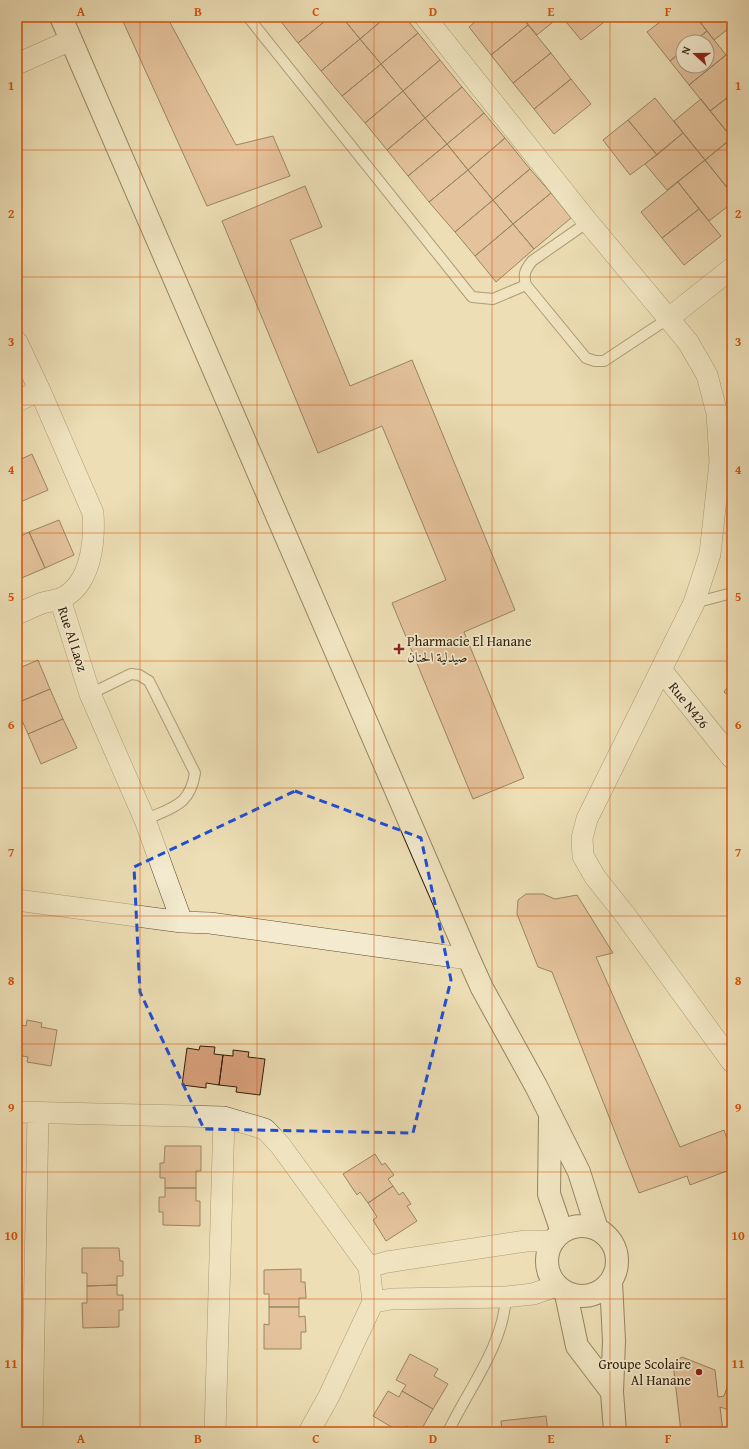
<svg xmlns="http://www.w3.org/2000/svg" width="749" height="1449" font-family="'Gentium Book Plus',Amiri,serif">
<style>
.building{fill:#d9a17c;stroke:#2e1c04}
.lines{fill:none;stroke-linecap:round;stroke-linejoin:round}
.service-casing{stroke:#5e4c30;stroke-width:12}
.minor-casing{stroke:#5e4c30;stroke-width:22}
.secondary-casing{stroke:#2e1c04;stroke-width:24}
.service{stroke:#f3eacf;stroke-width:10}
.minor{stroke:#f3eacf;stroke-width:21}
.secondary{stroke:#f3eacf;stroke-width:22}
.marked{fill:none;stroke:#1d4ed8;stroke-width:3;stroke-dasharray:8 5;stroke-linejoin:round}
.grid{fill:none;stroke:#d5530b;stroke-width:1;stroke-opacity:0.55}
.poi-dot{fill:#8f2418;stroke:#f3eacf;stroke-width:1.5}
.labels{text-anchor:middle;dominant-baseline:central;stroke-width:3.5;stroke-linejoin:round;paint-order:stroke}
.street-label{font-size:14px;fill:#2e1c04;stroke:#f3eacf}
.poi-label{font-size:14px;fill:#2e1c04;stroke:#f3eacf;text-anchor:start}
.neatline{fill:none;stroke:#d5530b;stroke-width:1.5}
.grid-label{font-size:13px;text-anchor:middle;font-weight:bold;fill:#d5530b}
</style>
<rect width="100%" height="100%" fill="#eddeb5"/>
<filter id="stains"><feTurbulence type="fractalNoise" baseFrequency=".005" numOctaves="4"/><feColorMatrix values="0 0 0 0 .2 0 0 0 0 .09 0 0 0 0 .02 0 0 0 .5 -.17"/></filter>
<radialGradient id="worn" r=".72"><stop offset=".6" stop-color="#630" stop-opacity="0"/><stop offset="1" stop-color="#630" stop-opacity=".3"/></radialGradient>
<path class="building" d="M121,17h46l69,128 37,-9 17,40 -83,30z
M279,17h51l-32,26 -20,-25z
M330,17h12l18,22 -39,32 -23,-28z
M342,17h44l-26,22z
M386,17h19l13,16 -37,31 -21,-25z
M481,17h41l6,8 -37,30 -22,-28z
M522,17h37l-22,18z
M562,17h45l1,2 -27,21z
M666,17h30l11,14 -14,11h-10v8l-13,11 -23,-29z
M696,17h36v9l-18,14z
M528,25l23,28 -38,30 -22,-28z
M707,31l19,24 -37,30 -19,-24 13,-11v16h24v-24h-14z
M418,33l22,27 -37,31 -22,-27z
M360,39l21,25 -39,32 -21,-25z
M551,53l20,26 -37,30 -21,-26z
M726,55l6,7v32l-22,17 -21,-26z
M440,60l22,27 -37,31 -22,-27z
M381,64l22,27 -38,32 -23,-27z
M571,79l20,25 -37,30 -20,-25z
M462,87l22,26 -37,31 -22,-26z
M403,91l22,27 -38,32 -22,-27z
M732,94v44l-22,-27z
M655,98l28,35 -26,22 -29,-35z
M701,99l31,39 -27,22 -31,-39z
M484,113l21,25 -37,32 -21,-26z
M425,118l22,26 -39,32 -21,-26z
M628,120l29,35 -27,20 -27,-35z
M683,133l22,27 -38,30 -22,-26z
M505,138l25,31 -37,31 -25,-30z
M732,138v43l-6,5 -21,-26z
M447,144l21,26 -39,32 -21,-26z
M705,160l27,34v9l-23,18 -31,-39z
M530,169l21,24 -38,31 -20,-24z
M468,170l25,30 -38,32 -26,-30z
M732,181v13l-6,-8z
M678,182l21,27 -37,29 -21,-26z
M305,186l17,41 -32,13 60,146 62,-26 103,250 -51,22 60,146 -51,21 -81,-196 54,-23 -64,-154 -64,27 -96,-232z
M551,193l20,25 -37,31 -21,-25z
M493,200l20,24 -38,32 -20,-24z
M699,209l22,27 -37,29 -22,-27z
M513,224l21,25 -38,33 -21,-26z
M32,454l16,36 -30,13 -1,-42z
M59,520l15,35 -29,13 -16,-36z
M29,532l16,36 -28,12v-42z
M38,660l12,29 -33,14v-34z
M732,681v18l-8,-7z
M50,689l13,30 -35,15 -11,-25v-6z
M732,713v12l-4,-5z
M63,719l14,29 -36,16 -13,-30z
M526,894h17l12,5 22,-4 36,58 -17,4 84,190 44,-17 8,23v16l-42,16 -3,-9 -48,17 -87,-221 -14,-5 -21,-53 1,-14z
M27,1020l15,3 -1,4 16,3 -6,36 -24,-4 1,-5 -11,-2v-31l9,2z
M200,1046l15,1 -1,7 9,1 -4,30 -13,-2v5l-24,-3 5,-37 12,2z
M233,1050l16,2 -1,5 17,2 -5,36 -24,-3 1,-5 -18,-2 4,-30 10,1z
M165,1146h36v25h-5v17h-31v-10h-5v-15h4z
M375,1154l7,11 3,-2 9,12 -6,4 5,7 -25,17 -8,-11 -3,3 -14,-21z
M393,1186l6,9 4,-3 8,12 -4,2 10,15 -31,20 -13,-21 4,-3 -9,-14z
M165,1188h31v13h4v25l-37,-1v-13h-4v-15h6z
M82,1248h37l1,13h3v15h-6v9l-30,1v-13h-5z
M301,1269v13h4l1,16h-7v9h-30v-13h-5v-24z
M117,1285v10h6v15h-4v17l-36,1 -1,-25h5v-17z
M269,1307h30v10l6,-1 1,16h-5v17h-37v-25l5,1z
M410,1354l28,15 -4,7 14,8 -15,25 -31,-18 4,-6 -10,-5z
M682,1357l33,13 3,27 6,-1 8,-22v37l-12,-4 3,25h-42l-8,-69z
M388,1391l11,6 3,-6 31,18 -13,23 -14,-6 -4,6h-2l-27,-16z
M546,1416l2,16h-46l-1,-11z"/>
<g class="lines">
<defs>
<path id="service" d="M248,17l224,280 21,2 33,-14
M588,222l-56,39c-7,9 -9,13 -6,24l60,73 9,3h9l65,-43
M694,603l38,-10
M90,694l41,-20 8,1 10,6 46,92c-5,33 -23,34 -50,47
M448,1432c21,-44 55,-86 58,-135"/>
<path id="minor" d="M425,17l163,205 100,120 19,33 10,38 3,49 -10,92 -16,49 -107,216 -5,19 1,18 12,21 31,39 106,146
M17,64l54,-24
M669,318l63,-50
M17,342l23,49 53,122c2,29 -2,73 -33,86l30,95 55,126 37,102
M17,401l23,-10
M17,614l25,-11 18,-4
M662,671l70,87
M17,900l165,22 28,1 259,36
M17,1112l207,5 41,12 15,16 89,122 4,35 -44,94 -20,36
M369,1267l18,-5 139,-21h27
M373,1302l19,-3 114,-2 27,-3 23,-8
M32,1432l6,-319
M215,1432l9,-315"/>
<path id="secondary" d="M61,17l408,942 13,29 54,98 43,86 18,57
M550,1118l-1,76 13,38
M547 1261a35 35 0 1 1 70 0a35 35 0 1 1-70 0Z
M611,1282l3,59 -2,51 3,40
M566,1294l11,52 35,46"/>
</defs>
<use href="#service" class="service-casing"/>
<use href="#minor" class="minor-casing"/>
<use href="#secondary" class="secondary-casing"/>
<use href="#service" class="service"/>
<use href="#minor" class="minor"/>
<use href="#secondary" class="secondary"/>
</g>
<path d="M0 0H749V1449H0ZM295,791l126,47 30,142 -38,153 -209,-4 -64,-137 -6,-125z" fill="#eddeb5" fill-opacity=".55" fill-rule="evenodd"/>
<path class="marked" d="M295,791l126,47 30,142 -38,153 -209,-4 -64,-137 -6,-125z"/>
<path class="grid" d="M140,17v1415M257,17v1415M374,17v1415M492,17v1415M610,17v1415M17,150h715M17,277h715M17,405h715M17,533h715M17,661h715M17,788h715M17,916h715M17,1044h715M17,1172h715M17,1299h715"/>
<g class="poi-dot">
<path d="M397 643h4v4h4v4h-4v4h-4v-4h-4v-4h4z"/>
<circle cx="699" cy="1372" r="4"/>
</g>
<g class="labels">
<g class="street-label">
<text transform="translate(73 639) rotate(72)">Rue Al Laoz</text>
<text transform="translate(689 705) rotate(51)">Rue N426</text>
</g>
<g class="poi-label">
<text x="407" y="641">Pharmacie El Hanane<tspan x="407" dy="16">صيدلية الحنان</tspan></text>
<text x="691" y="1364" text-anchor="end">Groupe Scolaire<tspan x="691" dy="16">Al Hanane</tspan></text>
</g>
</g>
<rect width="749" height="1449" fill="none" stroke="#eddeb5" stroke-width="44"/>
<g transform="translate(695 54) rotate(291)"><circle r="19" fill="#f3eacf" stroke="#a4987e"/>
<path d="M0-3L7 15L0 10L-7 15Z" fill="#8f2418"/>
<text y="-6" font-size="11" font-weight="bold" text-anchor="middle" fill="#2e1c04">N</text>
</g>
<rect x="22" y="22" width="705" height="1405" class="neatline"/>
<g class="grid-label">
<text x="81" y="16">A</text>
<text x="198" y="16">B</text>
<text x="316" y="16">C</text>
<text x="433" y="16">D</text>
<text x="551" y="16">E</text>
<text x="668" y="16">F</text>
<text x="11" y="90">1</text>
<text x="738" y="90">1</text>
<text x="11" y="218">2</text>
<text x="738" y="218">2</text>
<text x="11" y="346">3</text>
<text x="738" y="346">3</text>
<text x="11" y="474">4</text>
<text x="738" y="474">4</text>
<text x="11" y="601">5</text>
<text x="738" y="601">5</text>
<text x="11" y="729">6</text>
<text x="738" y="729">6</text>
<text x="11" y="857">7</text>
<text x="738" y="857">7</text>
<text x="11" y="985">8</text>
<text x="738" y="985">8</text>
<text x="11" y="1112">9</text>
<text x="738" y="1112">9</text>
<text x="11" y="1240">10</text>
<text x="738" y="1240">10</text>
<text x="11" y="1368">11</text>
<text x="738" y="1368">11</text>
<text x="81" y="1443">A</text>
<text x="198" y="1443">B</text>
<text x="316" y="1443">C</text>
<text x="433" y="1443">D</text>
<text x="551" y="1443">E</text>
<text x="668" y="1443">F</text>
</g>
<rect width="100%" height="100%" filter="url(#stains)"/>
<rect width="100%" height="100%" fill="url(#worn)"/>
</svg>
